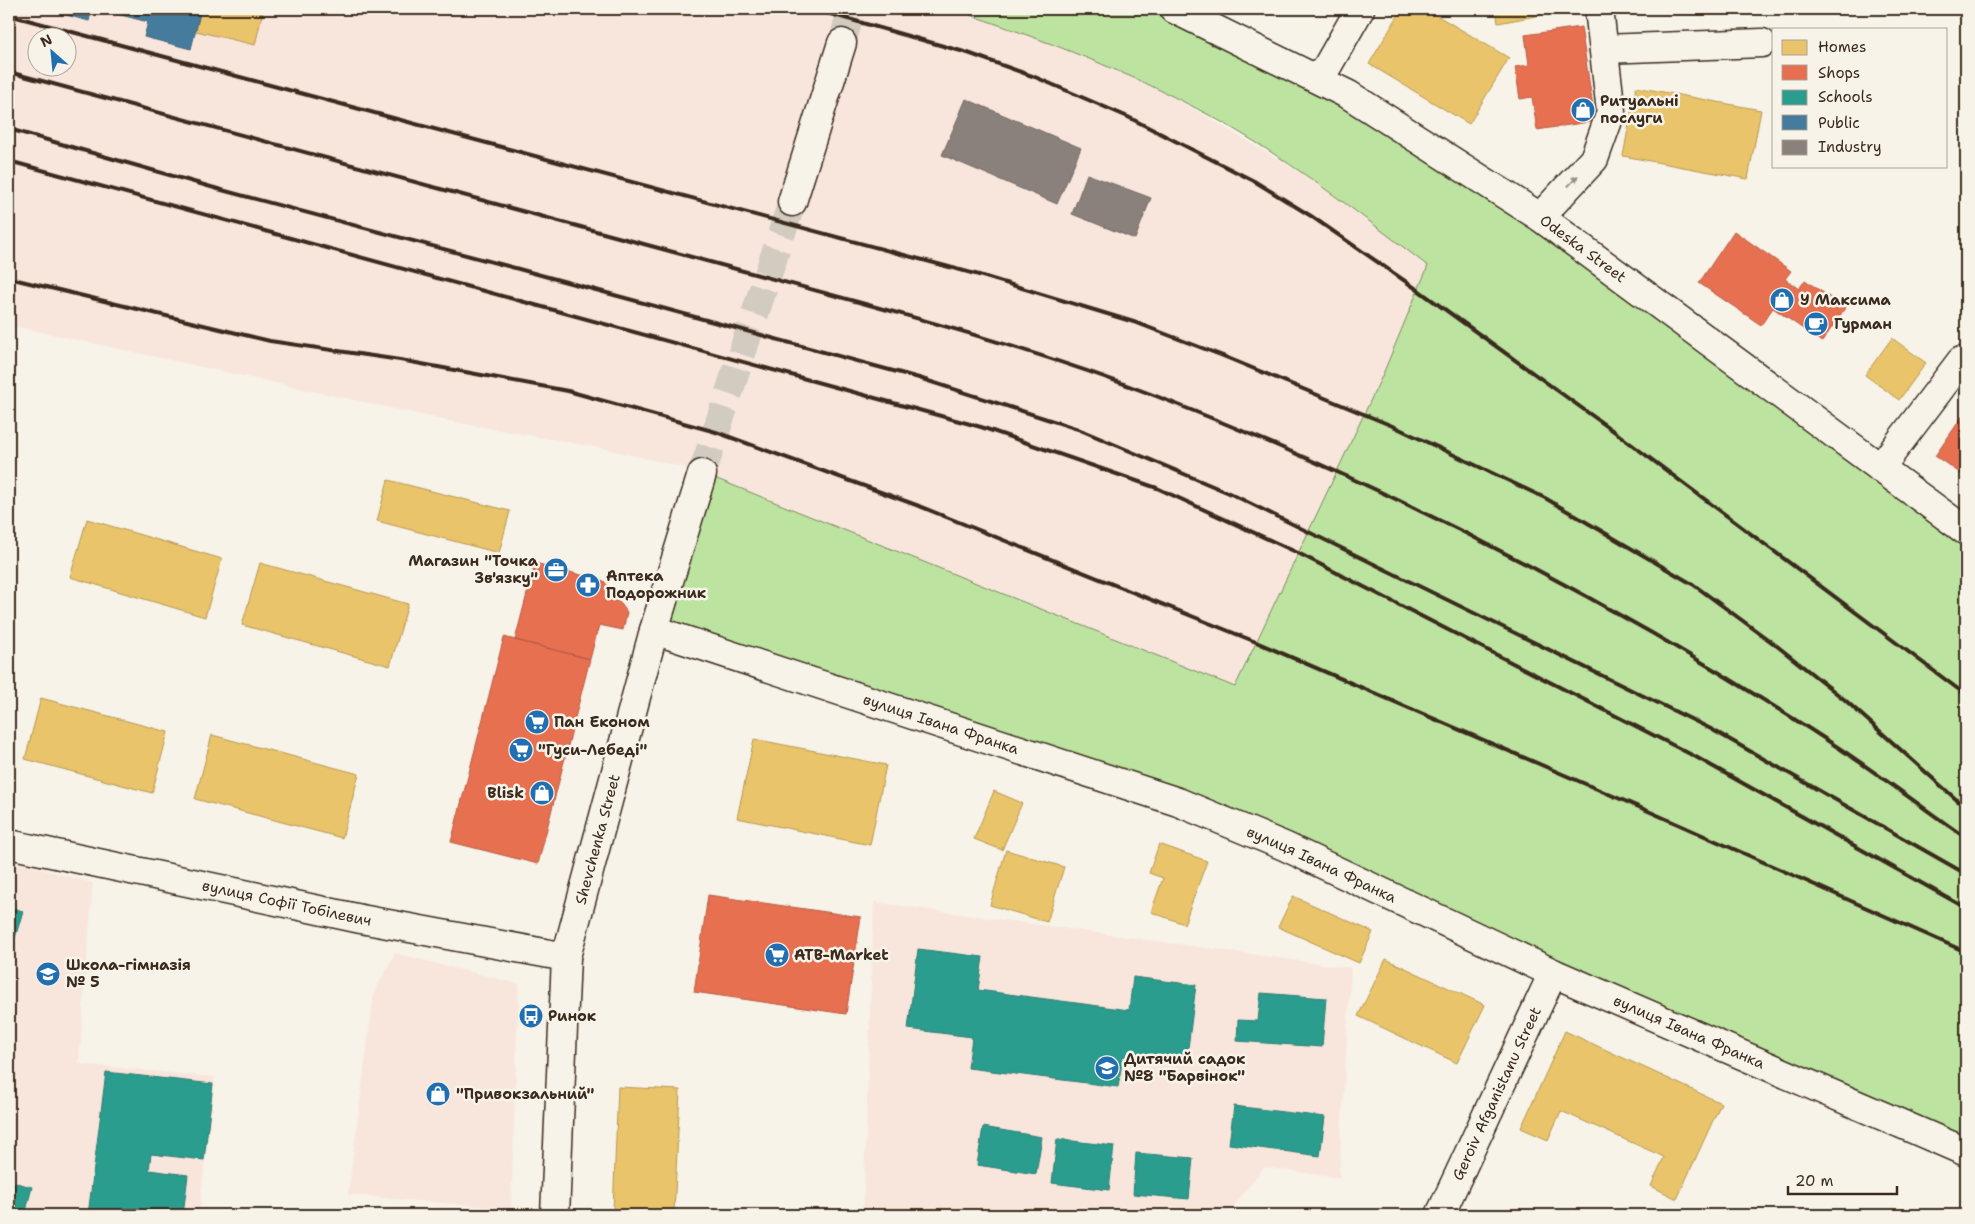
<svg xmlns="http://www.w3.org/2000/svg" width="1975" height="1224" font-family="'Shantell Sans',sans-serif">
<style>
.built{fill:#f8e6dd;fill-rule:evenodd}
.green{fill:#bce4a0;stroke:#7c875f}
.homes{fill:#e9c46a;stroke:#b59653}
.shops{fill:#e76f51;stroke:#b35a42}
.schools{fill:#2a9d8f;stroke:#2f7a6d}
.public{fill:#457b9d;stroke:#426377}
.industry{fill:#8a817c;stroke:#726760}
.lines{fill:none;stroke-linecap:round;stroke-linejoin:round}
.major-tunnel{stroke:#d1cbc0;stroke-width:28;stroke-dasharray:28 14;stroke-linecap:butt}
.minor-casing{stroke:#3b2a1e;stroke-width:31}
.major-casing{stroke:#3b2a1e;stroke-width:31}
.minor{stroke:#f7f3e8;stroke-width:28}
.major{stroke:#f7f3e8;stroke-width:28}
.rail{stroke:#3b2a1e;stroke-width:4}
.oneway{fill:#998e83}
.labels{text-anchor:middle;dominant-baseline:central;stroke-width:5;stroke-linejoin:round;paint-order:stroke}
.poi-label{font-size:15px;font-weight:bold;fill:#3b2a1e;stroke:#f7f3e8;text-anchor:start}
.street-label{font-size:15px;fill:#3b2a1e;stroke:#f7f3e8}
</style>
<rect width="100%" height="100%" fill="#f7f3e8"/>
<filter id="ink" filterUnits="userSpaceOnUse"><feTurbulence type="fractalNoise" baseFrequency=".02" numOctaves="2"/><feDisplacementMap in="SourceGraphic" scale="10" xChannelSelector="R" yChannelSelector="G"/><feConvolveMatrix kernelMatrix="1 2 1 2 8 2 1 2 1" color-interpolation-filters="sRGB"/></filter>
<g filter="url(#ink)">
<path class="built" d="M9,9h960l2,6 69,24 60,23 67,31 134,80 63,43 65,50 -46,108 -148,313 -518,-208 -35,-12 -81,-19 -147,-26 -445,-97zM38,38h30v30h-30z
M9,860l84,23 -14,181 136,13 -16,138h-190z
M874,902l477,66 -12,210 -75,-11 -37,48h-364z
M395,953l124,31 -8,225 -163,-14 26,-202z"/>
<path class="green" d="M969,9h205l175,86 617,436v621l-682,-306 -630,-216 48,-156 15,5 518,208 148,-313 45,-108c-64,-49 -130,-100 -201,-141 -81,-46 -168,-80 -257,-110z"/>
<path class="homes" d="M201,9h52l10,2 -8,34 -59,-14z
M1402,9h24l83,49 -40,66 -100,-60z
M1496,9h72v1l-70,13z
M1636,87l125,23 -13,69 -125,-23z
M1892,338l34,25 -27,37 -34,-25z
M388,480l122,31 -11,42 -122,-32z
M87,519l135,40 -17,58 -135,-40z
M260,563l148,41 -18,62 -148,-41z
M41,698l127,34 -16,61 -127,-34z
M212,735l147,39 -17,64 -147,-39z
M754,739l132,26 -16,80 -133,-27z
M994,791l28,12 -20,47 -28,-11z
M1159,844l48,17 -23,63 -33,-12 12,-34 -14,-5z
M1006,850l58,17 -17,55 -57,-17z
M1293,896l80,36 -14,31 -81,-36z
M1386,959l99,46 -28,58 -99,-47z
M1565,1031l156,72 -44,96 -26,-13 13,-29 -103,-46 -13,29 -27,-12z
M618,1087l62,3 -6,123 -61,-2z"/>
<path class="shops" d="M1245,9h16l-3,6z
M1581,27l14,94 -58,9 -5,-33 -12,2 -5,-32 14,-2 -4,-30z
M1734,231l57,40 -6,8 14,10 6,-9 40,28 -23,34 -49,-34 -12,17 -62,-42z
M1966,411v66l-31,-21z
M535,563l69,18 23,31 -4,18 -24,-5 -9,34 -75,-19z
M504,637l86,22 -52,205 -87,-22z
M708,895l153,22 -15,97 -152,-22z"/>
<path class="schools" d="M9,907l14,4 -14,47z
M918,949l65,8 -5,33 151,20 4,-33 63,8 -10,79 -63,-8 -5,31 -150,-19 4,-31 -64,-8z
M1261,993l65,5 -4,49 -85,-6 1,-21 20,1z
M106,1072l107,12 -9,76 -53,-6 -2,16 39,5 -5,40h-95z
M1234,1106l91,11 -5,39 -91,-12z
M983,1127l59,10 -6,37 -59,-9z
M1057,1139l57,7 -5,44 -57,-7z
M1136,1153l57,5 -4,41 -56,-5z
M9,1181l23,6 -7,28 -16,-1z"/>
<path class="public" d="M43,9h49l-3,12z
M98,9h103l-10,40 -47,-12 4,-15z"/>
<path class="industry" d="M966,99l115,49 -24,56 -115,-49z
M1087,174l64,24 -16,41 -63,-25z"/>
<g class="lines">
<path class="major-tunnel" d="M842,43l10,-34
M702,474l90,-272"/>
<defs>
<g id="minor">
<path d="M1604,49l158,-6"/>
<path d="M1318,79l10,-14 32,-56"/>
<path d="M1540,217l54,-58 17,-47 -12,-103"/>
<path d="M1880,468l81,-107"/>
<path id="s1" d="M654,630l524,172 106,44 269,127 413,179"/>
<path id="s2" d="M9,844l352,75 205,38"/>
<path id="s3" d="M1440,1215l113,-242"/>
</g>
<g id="major">
<path id="s4" d="M1174,9l175,86 191,122 426,314"/>
<path d="M792,202l50,-159"/>
<path id="s5" d="M555,1215l11,-258 88,-327 48,-156"/>
</g>
</defs>
<use href="#minor" class="minor-casing"/>
<use href="#major" class="major-casing"/>
<use href="#minor" class="minor"/>
<use href="#major" class="major"/>
<path class="rail" d="M813,9l155,44 67,24 93,40 126,64 57,35 107,74 201,145 347,260
M9,15l970,260 158,48 86,33 172,71 150,71 149,87 83,61 68,54 113,101 8,5
M9,72c222,61 445,121 668,181 160,44 323,83 479,143 240,93 464,209 680,350 44,29 87,62 130,92
M9,129l209,60 297,79 404,110 159,51 151,64 482,236 255,145
M9,161l972,266 176,61 141,65 396,203 272,152
M9,278l261,63 130,19 168,31 148,41 203,74 337,136 399,172 311,138"/>
</g>
<defs><path id="oneway-solid" d="M-6-.8H1V-3.2L6.5 0L1 3.2V.8H-6Z" transform="scale(1.25)"/></defs>
<use class="oneway" href="#oneway-solid" transform="translate(1573 181) rotate(-47)"/>
</g>
<defs>
<symbol id="shop-disc" viewBox="-11 -11 22 22"><circle r="9.5" fill="#1f6fb2" stroke="#f7f3e8"/><path d="M-5-2.5h2.3a2.7 3.5 0 0 1 5.4 0H5L5.5 6h-11ZM-1.5-2.5h3a1.5 2.3 0 0 0-3 0Z" fill="#fff"/></symbol>
<symbol id="cafe-disc" viewBox="-11 -11 22 22"><circle r="9.5" fill="#1f6fb2" stroke="#f7f3e8"/><path d="M-5.5-4.5H6V0H3Q3 3.5 0 3.5H-2.5Q-5.5 3.5-5.5 0ZM3-3.2v2h1.7v-2ZM-6 4.5H4V6H-6Z" fill="#fff"/></symbol>
<symbol id="office-disc" viewBox="-11 -11 22 22"><circle r="9.5" fill="#1f6fb2" stroke="#f7f3e8"/><path d="M-6-3h4V-5.5h4V-3h4V5H-6ZM-1-4.5V-3h2v-1.5ZM-6 0V1H6V0Z" fill="#fff"/></symbol>
<symbol id="pharmacy-disc" viewBox="-11 -11 22 22"><circle r="9.5" fill="#1f6fb2" stroke="#f7f3e8"/><path d="M-2-6h4v4h4v4h-4v4h-4v-4h-4v-4h4Z" fill="#fff"/></symbol>
<symbol id="supermarket-disc" viewBox="-11 -11 22 22"><circle r="9.5" fill="#1f6fb2" stroke="#f7f3e8"/><path d="M-6-5.5h2.5l.6 2H6L4.5 2H-2.5L-4.4-4H-6ZM-1.5 3.2a1.3 1.3 0 1 0 .1 0ZM3 3.2a1.3 1.3 0 1 0 .1 0Z" fill="#fff"/></symbol>
<symbol id="school-disc" viewBox="-11 -11 22 22"><circle r="9.5" fill="#1f6fb2" stroke="#f7f3e8"/><path d="M0-5L7-2L0 1L-7-2ZM-4 1L0 2.5L4 1V4Q0 6-4 4Z" fill="#fff"/></symbol>
<symbol id="bus-disc" viewBox="-11 -11 22 22"><circle r="9.5" fill="#1f6fb2" stroke="#f7f3e8"/><path d="M-5-6H5V4H4V6H2V4H-2V6H-4V4H-5ZM-3.5-4V0h7V-4ZM-3.5 1.2v1.5H-2V1.2ZM2 1.2v1.5H3.5V1.2Z" fill="#fff"/></symbol>
</defs>
<g fill-rule="evenodd">
<use href="#shop-disc" x="1569" y="96" width="28" height="28"/>
<use href="#shop-disc" x="1768" y="286" width="28" height="28"/>
<use href="#cafe-disc" x="1802" y="310" width="28" height="28"/>
<use href="#office-disc" x="542" y="556" width="28" height="28"/>
<use href="#pharmacy-disc" x="574" y="571" width="28" height="28"/>
<use href="#supermarket-disc" x="523" y="708" width="28" height="28"/>
<use href="#supermarket-disc" x="507" y="736" width="28" height="28"/>
<use href="#shop-disc" x="528" y="779" width="28" height="28"/>
<use href="#supermarket-disc" x="763" y="941" width="28" height="28"/>
<use href="#school-disc" x="34" y="960" width="28" height="28"/>
<use href="#bus-disc" x="517" y="1002" width="28" height="28"/>
<use href="#school-disc" x="1093" y="1054" width="28" height="28"/>
<use href="#shop-disc" x="424" y="1080" width="28" height="28"/>
</g>
<g class="labels">
<g class="poi-label">
<text x="1600" y="101">Ритуальні<tspan x="1600" dy="17">послуги</tspan></text>
<text x="1800" y="300">У Максима</text>
<text x="1834" y="324">Гурман</text>
<text x="538" y="561" text-anchor="end">Магазин "Точка<tspan x="538" dy="17">Зв'язку"</tspan></text>
<text x="606" y="576">Аптека<tspan x="606" dy="17">Подорожник</tspan></text>
<text x="554" y="722">Пан Економ</text>
<text x="538" y="750">"Гуси-Лебеді"</text>
<text x="524" y="793" text-anchor="end">Blisk</text>
<text x="794" y="955">ATB-Market</text>
<text x="66" y="965">Школа-гімназія<tspan x="66" dy="17">№ 5</tspan></text>
<text x="548" y="1016">Ринок</text>
<text x="1124" y="1059">Дитячий садок<tspan x="1124" dy="17">№8 "Барвінок"</tspan></text>
<text x="456" y="1094">"Привокзальний"</text>
</g>
<g class="street-label">
<text stroke="none"><textPath href="#s4" startOffset="475">Odeska Street</textPath></text>
<text stroke="none"><textPath href="#s1" startOffset="302">вулиця Івана Франка</textPath></text>
<text stroke="none"><textPath href="#s5" startOffset="380">Shevchenka Street</textPath></text>
<text stroke="none"><textPath href="#s1" startOffset="708">вулиця Івана Франка</textPath></text>
<text stroke="none"><textPath href="#s2" startOffset="284">вулиця Софії Тобілевич</textPath></text>
<text stroke="none"><textPath href="#s1" startOffset="1112">вулиця Івана Франка</textPath></text>
<text stroke="none"><textPath href="#s3" startOffset="134">Geroiv Afganistanu Street</textPath></text>
</g>
</g>
<rect width="1975" height="1224" fill="none" stroke="#f7f3e8" stroke-width="30"/>
<rect x="15" y="15" width="1945" height="1194" fill="none" stroke="#3b2a1e" stroke-width="2" filter="url(#ink)"/>
<rect x="1772" y="28" width="175" height="140" fill="#f7f3e8" stroke="#aca397"/>
<rect x="1782" y="40" width="25" height="15" fill="#e9c46a" stroke="#aca397"/>
<text x="1818" y="52" font-size="15" fill="#3b2a1e">Homes</text>
<rect x="1782" y="65" width="25" height="15" fill="#e76f51" stroke="#aca397"/>
<text x="1818" y="78" font-size="15" fill="#3b2a1e">Shops</text>
<rect x="1782" y="90" width="25" height="15" fill="#2a9d8f" stroke="#aca397"/>
<text x="1818" y="102" font-size="15" fill="#3b2a1e">Schools</text>
<rect x="1782" y="115" width="25" height="15" fill="#457b9d" stroke="#aca397"/>
<text x="1818" y="128" font-size="15" fill="#3b2a1e">Public</text>
<rect x="1782" y="140" width="25" height="15" fill="#8a817c" stroke="#aca397"/>
<text x="1818" y="152" font-size="15" fill="#3b2a1e">Industry</text>
<g transform="translate(52 52) rotate(333)"><circle r="24" fill="#f7f3e8" stroke="#aca397"/>
<path d="M0-4L9 19L0 12L-9 19Z" fill="#1f6fb2"/>
<text y="-8" font-size="14" font-weight="bold" text-anchor="middle" fill="#3b2a1e">N</text>
</g>
<path d="M1788 1186v8h109v-8" fill="none" stroke="#3b2a1e" stroke-width="2.5"/>
<text x="1795" y="1186" font-size="15" fill="#3b2a1e" stroke="#f7f3e8" stroke-width="4" paint-order="stroke">20 m</text>
</svg>
